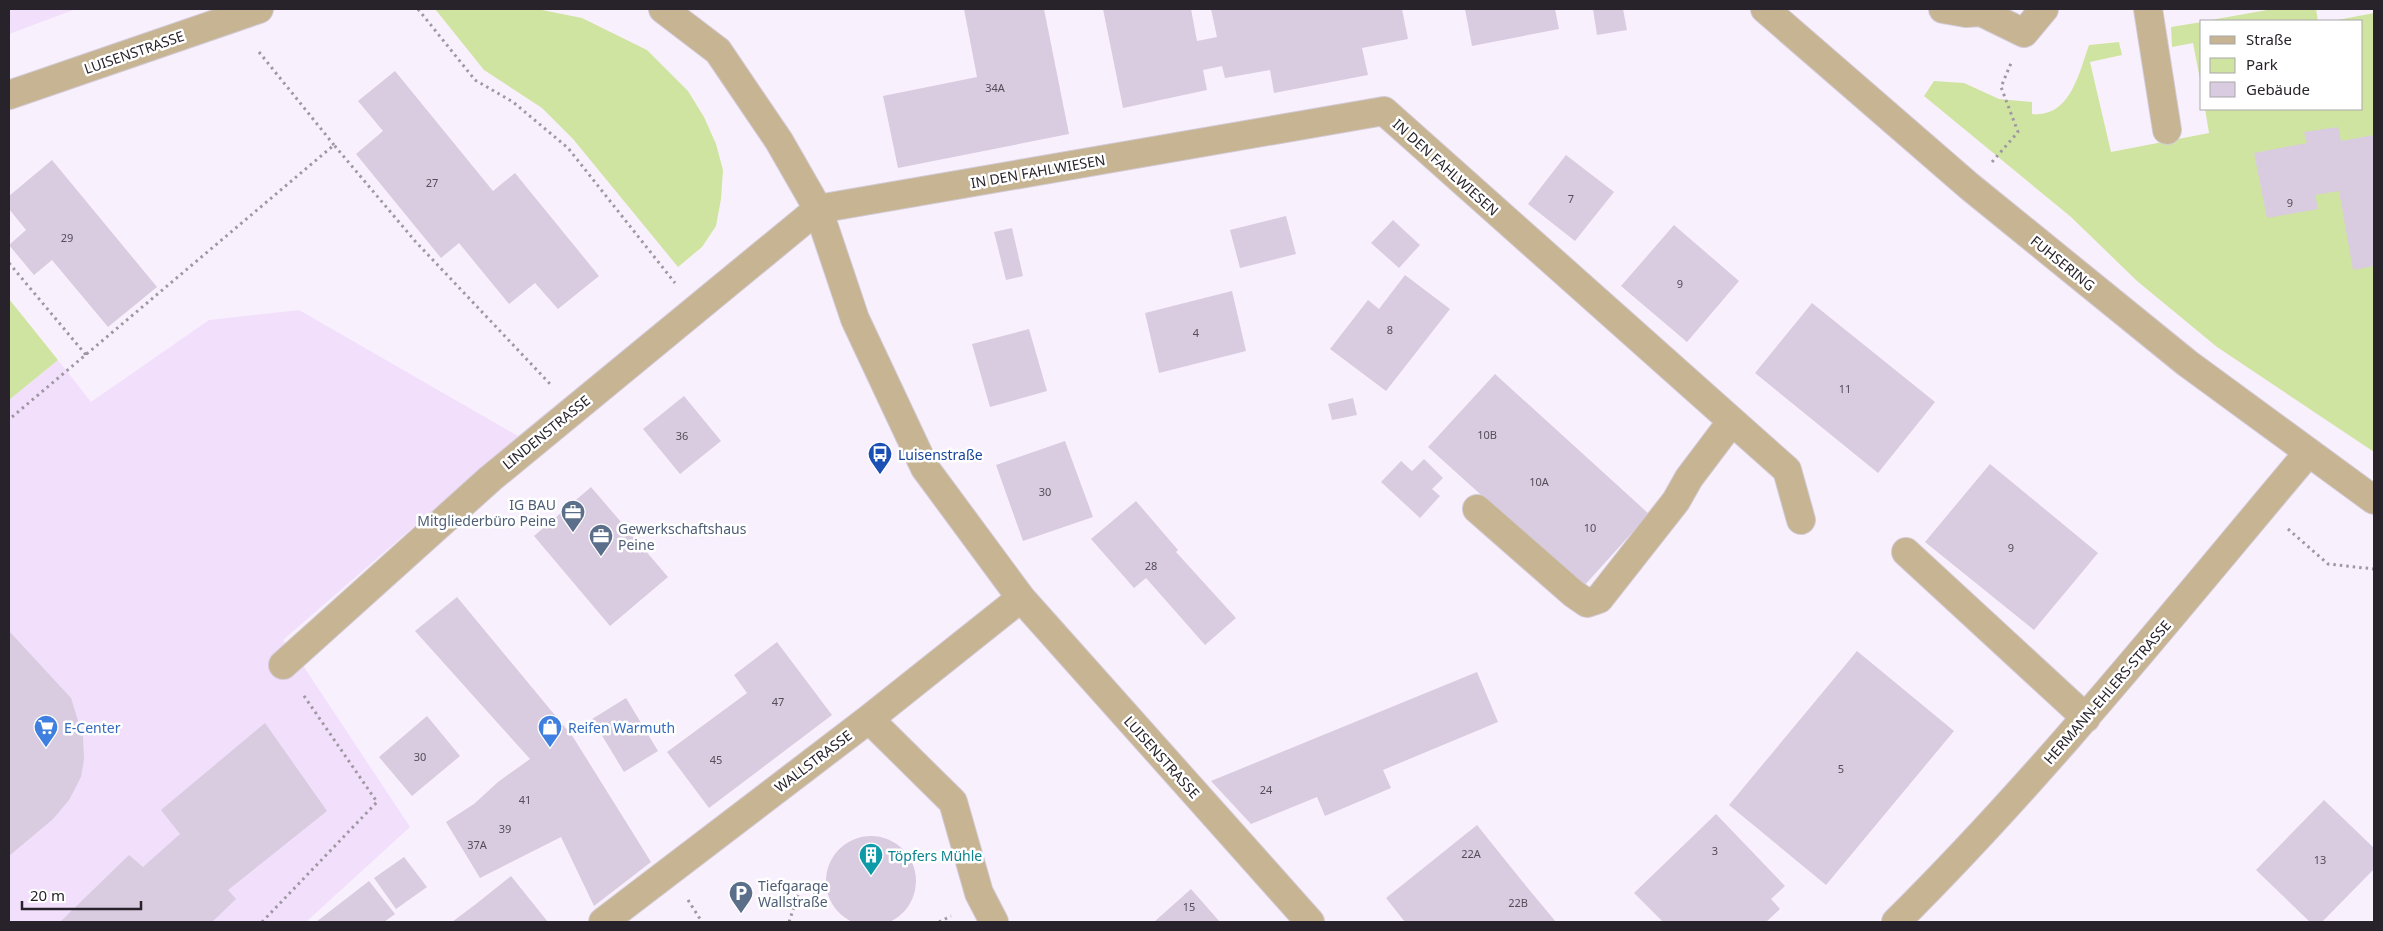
<svg xmlns="http://www.w3.org/2000/svg" width="2383" height="931" font-family="'Noto Sans',sans-serif">
<style>
.built{fill:#f1dffb}
.green{fill:#d0e4a1}
.building{fill:#d9cbe0}
.lines{fill:none;stroke-linecap:round;stroke-linejoin:round}
.minor-casing{stroke:#d3cbd7;stroke-width:30}
.path{stroke:#9f98a2;stroke-width:3;stroke-dasharray:2.5 4;stroke-linecap:butt}
.minor{stroke:#c6b493;stroke-width:28}
.labels{text-anchor:middle;dominant-baseline:central;stroke-width:5;stroke-linejoin:round;paint-order:stroke}
.number-label{font-size:11px;fill:#544d58}
.street-label{font-size:14px;fill:#28232a;stroke:#fff}
.transit-label{font-size:14px;fill:#164399;stroke:#fff;text-anchor:start}
.service-label{font-size:14px;fill:#4e5e75;stroke:#fff;text-anchor:start}
.shop-label{font-size:14px;fill:#366cbe;stroke:#fff;text-anchor:start}
.culture-label{font-size:14px;fill:#0d838f;stroke:#fff;text-anchor:start}
</style>
<rect width="100%" height="100%" fill="#f9f0fd"/>
<path class="built" d="M9,9h67l-67,25z
M299,310l219,126 -235,204 19,24 108,163 -104,95h-297v-522l49,-40 33,42 118,-82z"/>
<path class="green" d="M435,9h102l45,9 65,32 41,41 16,26 12,27 7,26 -2,29 -5,27 -14,21 -24,20 -105,-128 -31,-31 -58,-38z
M2273,9h43l2,12h-113z
M2374,13v439l-157,-105 -80,-66 -66,-64 -147,-121 10,-15 30,2 35,16 33,3v12c38,4 47,-41 57,-69l30,-3 3,13 -32,7 21,90 98,-19 -4,-24h157v-88h-30z
M2202,22v68l-9,-47 -21,4 -1,-20z
M9,299l49,61 -49,40z"/>
<path class="building" d="M964,9h80l25,125 -171,34 -15,-72 94,-19z
M1103,9h88l6,32 20,-4 -6,-28h191l6,30 -46,9 6,27 -94,18 -4,-23 -45,8 -3,-12 -19,4 4,20 -84,18z
M1465,9h90l4,20 -87,17z
M1593,9h30l4,21 -30,5z
M395,71l98,120 22,-18 84,103 -41,33 -23,-26 -26,21 -50,-61 -18,15 -85,-104 27,-23 -25,-30z
M2338,127l3,14 33,-6v131l-21,4 -14,-79 -24,4 3,14 -51,9 -13,-65 53,-10 -3,-11z
M1566,155l48,37 -39,49 -47,-37z
M52,160l105,127 -49,40 -56,-67 -18,15 -25,-30 17,-15 -17,-21v-13z
M1286,216l10,38 -56,14 -10,-38z
M1393,220l27,25 -21,23 -28,-25z
M1674,225l65,56 -52,61 -66,-56z
M1012,228l11,48 -17,4 -12,-48z
M1405,275l45,34 -64,82 -56,-42 38,-49 11,9z
M1232,291l14,60 -87,22 -14,-60z
M1812,303l123,99 -57,71 -123,-100z
M1029,329l18,62 -57,16 -18,-63z
M1495,374l154,140 -66,73 -155,-140z
M684,396l37,45 -41,33 -37,-45z
M1353,398l4,17 -25,5 -4,-16z
M1065,441l28,76 -70,24 -27,-76z
M1424,459l19,19 -11,11 8,7 -20,22 -39,-36 20,-21 11,10z
M1990,464l108,89 -64,77 -109,-88z
M591,487l77,90 -58,49 -76,-90z
M1136,501l42,49 -2,2 60,66 -31,27 -59,-67 -12,10 -43,-49z
M457,597l116,140 78,125 -57,44 -33,-69 -81,41 -34,-56 28,-18 24,-22 32,-23 -115,-128z
M9,631l62,67 12,39 1,22 -3,18 -12,23 -16,19 -44,37z
M777,642l55,73 -123,93 -42,-56 80,-59 -13,-18z
M1857,651l97,80 -128,154 -97,-80z
M1477,672l21,50 -115,48 8,18 -66,28 -8,-19 -66,27 -40,-43z
M626,698l32,53 -34,21 -32,-53z
M427,716l33,40 -48,40 -33,-39z
M265,723l62,88 -99,79 8,9 -24,23h-152l69,-67 14,12 37,-33 -19,-24z
M2324,800l50,48v21l-52,53h-12l-54,-52z
M1716,814l69,72 -14,13 9,10 -14,13h-103l-29,-29z
M1477,825l45,56 34,41h-151l-19,-24z
M826 881a45 45 0 1 1 90 0a45 45 0 1 1-90 0Z
M404,857l23,30 -31,22 -22,-31z
M511,876l37,46h-96l24,-18z
M369,881l26,33 -11,8h-68z
M1191,889l29,33h-66z"/>
<g class="lines">
<defs>
<path id="minor" d="M663,9l55,42 61,90 39,68 37,110 70,149 96,130 289,324
M1765,9l204,177 218,177 187,137
M1943,9l23,4 15,-1 43,21 20,-24
M2148,9l19,121
M9,95l250,-86
M1477,509l97,85 13,9 12,-4 77,-98 13,-23 43,-57
M1906,552l180,166
M283,665l208,-187 327,-269 566,-98 403,359 14,50
M869,719l84,83 26,91 15,29
M603,922l266,-203 152,-121
M1896,922c148,-147 278,-310 412,-469"/>
</defs>
<use href="#minor" class="minor-casing"/>
<path class="path" d="M418,9l57,71 38,22 55,46 107,135
M259,52l75,93
M1992,162l26,-30 -17,-45 10,-24
M9,263l77,92
M12,417l322,-272 81,96 136,144
M2288,529l40,35 46,5
M688,900l14,22
M262,922l115,-120 -75,-109
M789,922l9,-27
M939,922l12,-6"/>
<use href="#minor" class="minor"/>
</g>
<defs>
<symbol id="bus-pin" viewBox="-11 -11 22 30"><path d="M0 17L-7.5 6A9.5 9.5 0 1 1 7.5 6Z" fill="#1a4fb4" stroke="#fff"/><path d="M-5-6H5V4H4V6H2V4H-2V6H-4V4H-5ZM-3.5-4V0h7V-4ZM-3.5 1.2v1.5H-2V1.2ZM2 1.2v1.5H3.5V1.2Z" fill="#fff"/></symbol>
<symbol id="office-pin" viewBox="-11 -11 22 30"><path d="M0 17L-7.5 6A9.5 9.5 0 1 1 7.5 6Z" fill="#5c6f8a" stroke="#fff"/><path d="M-6-3h4V-5.5h4V-3h4V5H-6ZM-1-4.5V-3h2v-1.5ZM-6 0V1H6V0Z" fill="#fff"/></symbol>
<symbol id="supermarket-pin" viewBox="-11 -11 22 30"><path d="M0 17L-7.5 6A9.5 9.5 0 1 1 7.5 6Z" fill="#3f7fe0" stroke="#fff"/><path d="M-6-5.5h2.5l.6 2H6L4.5 2H-2.5L-4.4-4H-6ZM-1.5 3.2a1.3 1.3 0 1 0 .1 0ZM3 3.2a1.3 1.3 0 1 0 .1 0Z" fill="#fff"/></symbol>
<symbol id="shop-pin" viewBox="-11 -11 22 30"><path d="M0 17L-7.5 6A9.5 9.5 0 1 1 7.5 6Z" fill="#3f7fe0" stroke="#fff"/><path d="M-5-2.5h2.3a2.7 3.5 0 0 1 5.4 0H5L5.5 6h-11ZM-1.5-2.5h3a1.5 2.3 0 0 0-3 0Z" fill="#fff"/></symbol>
<symbol id="building-pin" viewBox="-11 -11 22 30"><path d="M0 17L-7.5 6A9.5 9.5 0 1 1 7.5 6Z" fill="#0f9aa8" stroke="#fff"/><path d="M-4-6H4V6H1V3H-1V6H-4ZM-2.5-4.3h1.7v1.8h-1.7ZM.8-4.3h1.7v1.8H.8ZM-2.5-1h1.7V.8h-1.7ZM.8-1h1.7V.8H.8Z" fill="#fff"/></symbol>
<symbol id="parking-pin" viewBox="-11 -11 22 30"><path d="M0 17L-7.5 6A9.5 9.5 0 1 1 7.5 6Z" fill="#5c6f8a" stroke="#fff"/><path d="M-3.5-5.5H1a3.5 3.5 0 0 1 0 7H-1V5.5H-3.5ZM-1-3.4V-.6H.8a1.4 1.4 0 0 0 0-2.8Z" fill="#fff"/></symbol>
</defs>
<g fill-rule="evenodd">
<use href="#bus-pin" x="866" y="440" width="28" height="38"/>
<use href="#office-pin" x="559" y="498" width="28" height="38"/>
<use href="#office-pin" x="587" y="522" width="28" height="38"/>
<use href="#supermarket-pin" x="32" y="713" width="28" height="38"/>
<use href="#shop-pin" x="536" y="713" width="28" height="38"/>
<use href="#building-pin" x="857" y="841" width="28" height="38"/>
<use href="#parking-pin" x="727" y="879" width="28" height="38"/>
</g>
<g class="labels">
<g class="number-label">
<text x="995" y="87">34A</text>
<text x="432" y="182">27</text>
<text x="1571" y="198">7</text>
<text x="2290" y="202">9</text>
<text x="67" y="237">29</text>
<text x="1680" y="283">9</text>
<text x="1390" y="329">8</text>
<text x="1196" y="332">4</text>
<text x="1845" y="388">11</text>
<text x="1487" y="434">10B</text>
<text x="682" y="435">36</text>
<text x="1539" y="481">10A</text>
<text x="1045" y="491">30</text>
<text x="1590" y="527">10</text>
<text x="2011" y="547">9</text>
<text x="1151" y="565">28</text>
<text x="778" y="701">47</text>
<text x="420" y="756">30</text>
<text x="716" y="759">45</text>
<text x="1841" y="768">5</text>
<text x="1266" y="789">24</text>
<text x="525" y="799">41</text>
<text x="505" y="828">39</text>
<text x="477" y="844">37A</text>
<text x="1715" y="850">3</text>
<text x="1471" y="853">22A</text>
<text x="2320" y="859">13</text>
<text x="1518" y="902">22B</text>
<text x="1189" y="906">15</text>
</g>
<g class="street-label">
<text transform="translate(134 52) rotate(-19)">LUISENSTRASSE</text>
<text transform="translate(1446 167) rotate(42)">IN DEN FAHLWIESEN</text>
<text transform="translate(1038 171) rotate(-10)">IN DEN FAHLWIESEN</text>
<text transform="translate(2063 263) rotate(39)">FUHSERING</text>
<text transform="translate(546 432) rotate(-39)">LINDENSTRASSE</text>
<text transform="translate(2107 692) rotate(-49)">HERMANN-EHLERS-STRASSE</text>
<text transform="translate(1162 757) rotate(48)">LUISENSTRASSE</text>
<text transform="translate(813 761) rotate(-37)">WALLSTRASSE</text>
</g>
<g class="transit-label">
<text x="898" y="454">Luisenstraße</text>
</g>
<g class="service-label">
<text x="556" y="504" text-anchor="end">IG BAU<tspan x="556" dy="16">Mitgliederbüro Peine</tspan></text>
<text x="618" y="528">Gewerkschaftshaus<tspan x="618" dy="16">Peine</tspan></text>
<text x="758" y="885">Tiefgarage<tspan x="758" dy="16">Wallstraße</tspan></text>
</g>
<g class="shop-label">
<text x="64" y="727">E-Center</text>
<text x="568" y="727">Reifen Warmuth</text>
</g>
<g class="culture-label">
<text x="888" y="855">Töpfers Mühle</text>
</g>
</g>
<rect width="2383" height="931" fill="none" stroke="#28232a" stroke-width="20"/>
<rect x="2200" y="20" width="162" height="90" fill="#ffffff" stroke="#a9a7aa"/>
<rect x="2210" y="36" width="25" height="8" fill="#c6b493" stroke="#a9a7aa"/>
<text x="2246" y="45" font-size="15" fill="#28232a">Straße</text>
<rect x="2210" y="58" width="25" height="15" fill="#d0e4a1" stroke="#a9a7aa"/>
<text x="2246" y="70" font-size="15" fill="#28232a">Park</text>
<rect x="2210" y="82" width="25" height="15" fill="#d9cbe0" stroke="#a9a7aa"/>
<text x="2246" y="95" font-size="15" fill="#28232a">Gebäude</text>
<path d="M22 901v8h119v-8" fill="none" stroke="#28232a" stroke-width="2.5"/>
<text x="30" y="901" font-size="15" fill="#28232a" stroke="#ffffff" stroke-width="4" paint-order="stroke">20 m</text>
</svg>
